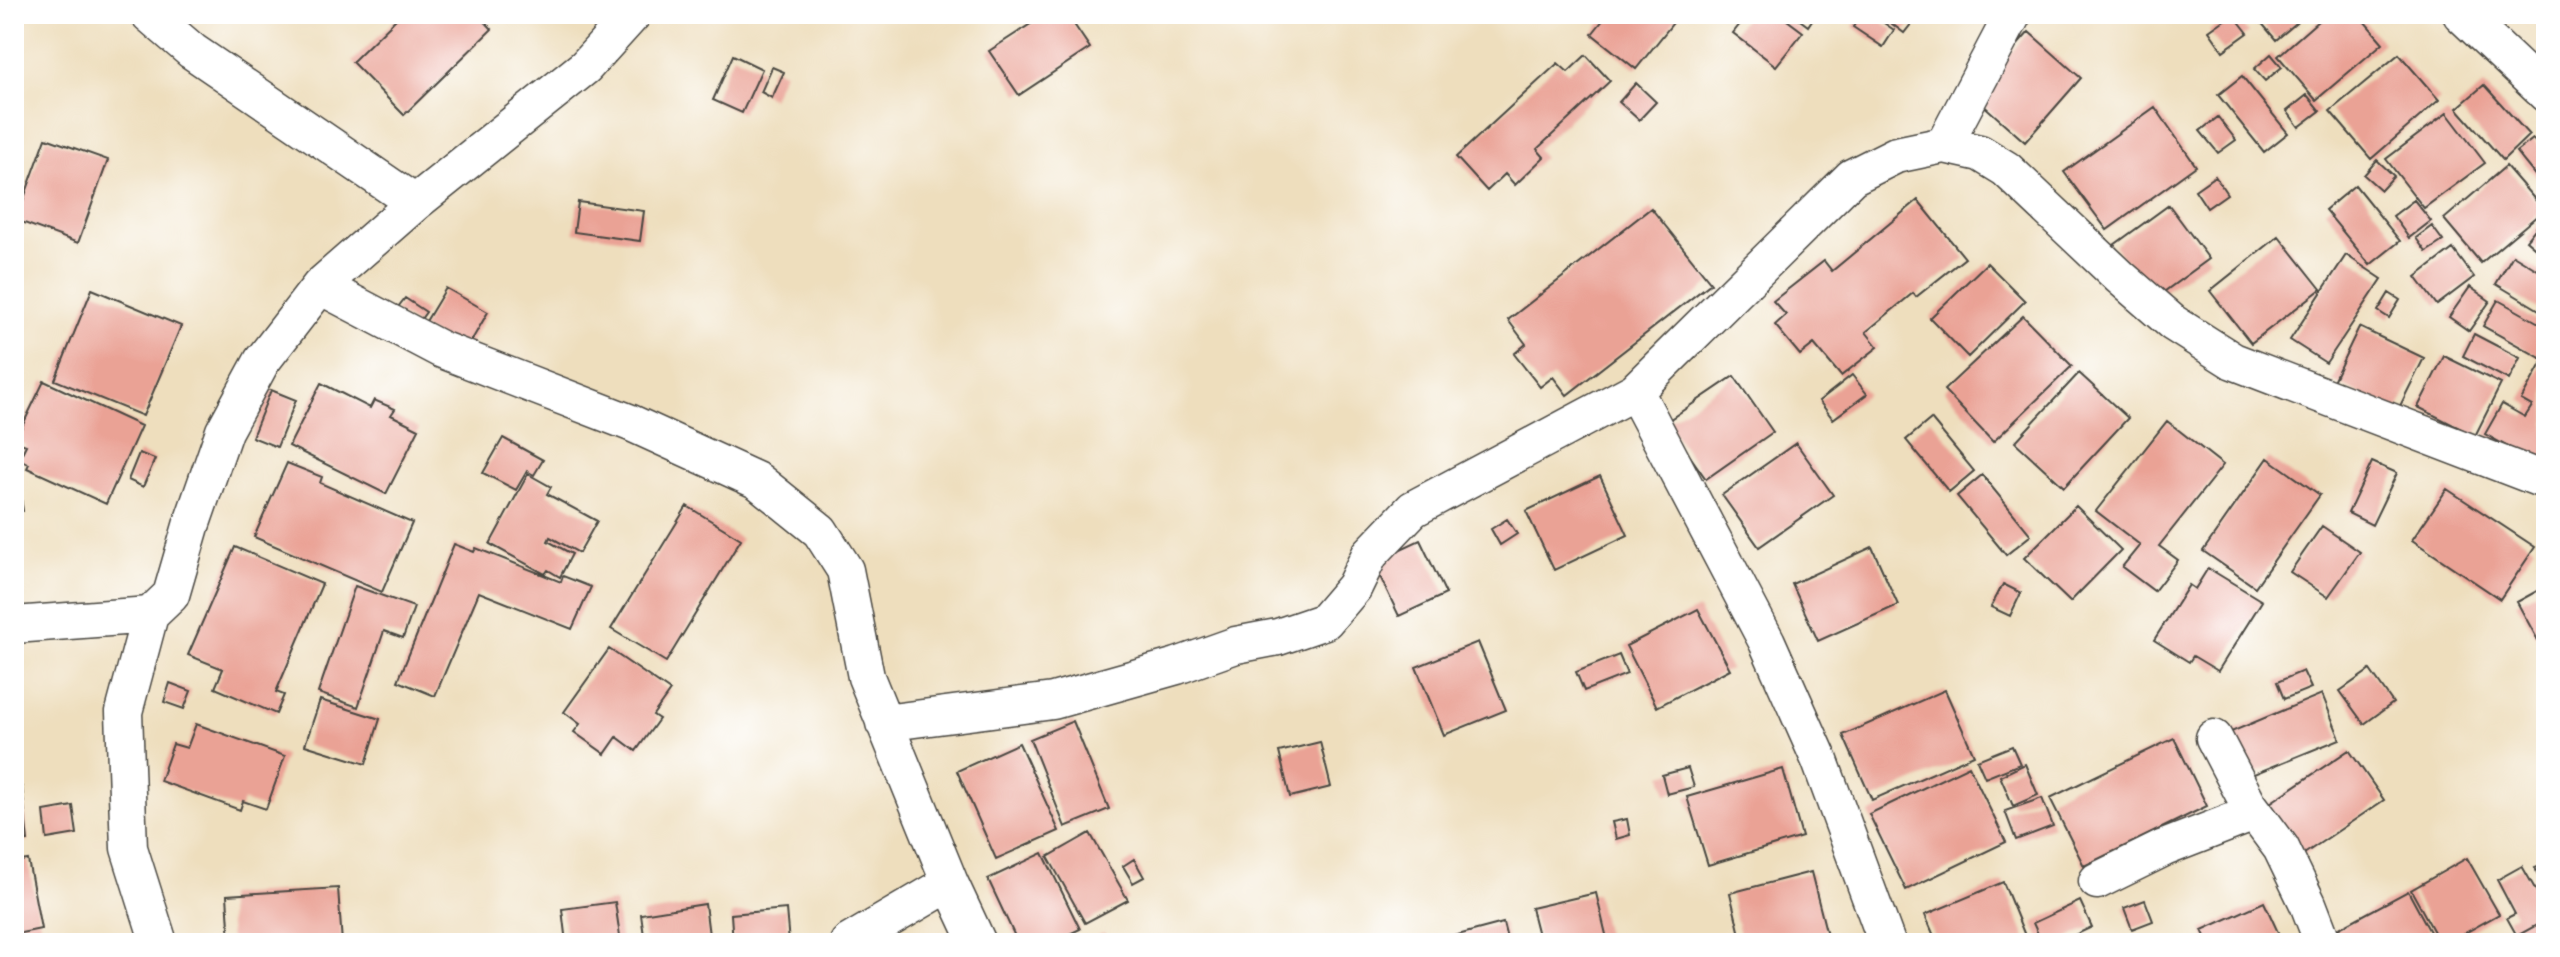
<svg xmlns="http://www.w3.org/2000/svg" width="2560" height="957" font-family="'IM FELL Great Primer',serif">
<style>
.building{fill:#eaa295}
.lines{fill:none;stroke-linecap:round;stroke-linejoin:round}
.minor-casing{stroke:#484641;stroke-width:39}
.minor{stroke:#fff;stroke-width:36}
</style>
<rect width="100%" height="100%" fill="#fff"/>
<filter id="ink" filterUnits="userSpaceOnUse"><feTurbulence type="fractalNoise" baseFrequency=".0125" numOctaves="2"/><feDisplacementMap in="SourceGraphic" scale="16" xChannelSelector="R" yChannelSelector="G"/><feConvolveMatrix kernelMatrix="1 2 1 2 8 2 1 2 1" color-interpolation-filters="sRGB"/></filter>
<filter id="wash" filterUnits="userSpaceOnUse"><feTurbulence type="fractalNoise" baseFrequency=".006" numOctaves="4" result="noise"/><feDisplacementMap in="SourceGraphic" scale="32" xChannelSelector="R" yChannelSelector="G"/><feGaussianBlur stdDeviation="1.8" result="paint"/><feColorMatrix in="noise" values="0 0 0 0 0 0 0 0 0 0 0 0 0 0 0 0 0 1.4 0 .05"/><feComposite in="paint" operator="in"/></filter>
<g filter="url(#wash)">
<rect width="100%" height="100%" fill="#eedebd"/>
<g id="blocks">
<path class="building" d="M401,14h77l14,15 -88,86 -52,-53z
M1046,14h21l23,34 -71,47 -30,-44z
M1608,14h72l-44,55 -44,-35z
M1748,14h31l24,18 -27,34 -43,-33z
M1792,14h24l-8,12z
M1861,14h10l23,16 -11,17 -30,-20z
M1879,14h40l-15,19z
M2233,14l15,19 -25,18 -14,-20z
M2254,14h53l-31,26z
M2326,14h32l25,29 -67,57 -38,-44z
M2029,32l52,46 -56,64 -52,-46z
M2271,54l11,13 -17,14 -11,-12z
M2399,54l40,46 -68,59 -41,-48z
M733,55l29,14 -20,44 -29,-13z
M1586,55l24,26 -73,68 7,8 -29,28 -10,-11 -18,17 -31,-34 102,-94 10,9z
M772,67l12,5 -12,26 -11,-6z
M2242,76l46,57 -24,19 -46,-57z
M1636,83l20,19 -17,18 -20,-18z
M2484,85l45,50 -26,25 -46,-52z
M2307,95l13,16 -21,16 -12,-16z
M2155,107l41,59 -89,64 -43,-58z
M2447,113l38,50 -61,45 -38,-49z
M2218,117l18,23 -18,13 -18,-22z
M46,138l62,22 -30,83 -62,-23z
M2533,139l13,16v18l-8,6 -22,-27z
M2377,160l17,16 -13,14 -17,-15z
M2506,166l38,44 -63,53 -37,-44z
M2215,176l12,18 -20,14 -12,-18z
M2355,185l45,56 -30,24 -45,-55z
M1918,200l47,58 -49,39 -3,-4 -47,39 12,15 -37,29 -27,-32 -14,11 -25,-30 11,-10 -13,-14 51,-40 8,10z
M2414,200l17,21 -22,17 -16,-22z
M578,202l66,9 -4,30 -66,-9z
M2169,205l40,54 -55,40 -40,-54z
M1651,208l60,75 -144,112 -14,-18 -13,10 -26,-33 12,-10 -18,-24z
M2539,224l7,6v27l-20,-17z
M2432,226l11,15 -17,11 -10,-14z
M2279,236l42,53 -70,54 -41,-52z
M2453,249l21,28 -37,28 -21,-28z
M2346,255l36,24 -56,84 -36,-23z
M2513,255l33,20v39l-50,-30z
M1987,263l38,38 -57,56 -38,-39z
M2470,287l20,14 -21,30 -20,-14z
M446,288l42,24 -23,40 -43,-24z
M92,289l89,37 -38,90 -88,-36z
M2389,293l11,7 -11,18 -11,-7z
M405,298l21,14 -10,14 -21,-15z
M2498,300l48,27v34l-63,-35z
M2023,316l49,50 -79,76 -49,-52z
M2359,327l65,31 -27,54 -64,-31z
M2474,334l46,24 -11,22 -46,-24z
M2444,356l57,28 -26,52 -57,-29z
M2541,364l5,3v101l-61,-34 17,-30 23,13 7,-11 -11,-6z
M2079,373l49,45 -64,69 -49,-45z
M1852,375l15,19 -34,25 -14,-18z
M1734,376l39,56 -67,47 -40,-57z
M44,381l97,45 -35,78 -79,-36 2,-4 -10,-5 7,-14 -11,-4z
M321,383l49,25 4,-8 21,9 -4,6 28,14 -33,65 -97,-48z
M271,390l25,10 -19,47 -25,-10z
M1931,419l43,52 -25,21 -43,-52z
M2167,421l56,44 -64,81 19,14 -24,31 -32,-24 18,-22 -44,-34z
M503,438l40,22 -9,15 -7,-4 -11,19 -33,-17z
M1796,443l37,52 -74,52 -37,-52z
M139,453l16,6 -12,28 -15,-7z
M2268,458l52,37 -65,92 -52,-36z
M2372,462l25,11 -25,52 -24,-12z
M287,463l35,14 -2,6 92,40 -30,69 -128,-55z
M14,465h2l7,46 -9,2z
M528,474l23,13 -4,7 50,27 -18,32 -29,-16 -2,4 24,13 -12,23 -12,-7 -3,4 -55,-30z
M1982,475l49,60 -25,20 -49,-59z
M1600,476l28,59 -74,35 -28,-59z
M2447,489l88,58 -35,52 -88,-59z
M687,506l54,33 -75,123 -55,-33z
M2076,506l45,44 -51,52 -46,-44z
M1507,519l10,15 -17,11 -9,-16z
M2322,526l38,26 -32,45 -38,-25z
M1420,540l26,54 -47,22 -26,-54z
M454,544l20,8 2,-4 85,34 2,-6 28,11 -19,42 -93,-37 -44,104 -37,-15z
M235,547l87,37 -46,108 8,3 -8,19 -61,-26 8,-19 -35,-14z
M1872,547l26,58 -80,36 -26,-57z
M2208,568l54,33 -44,70 -25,-15 -4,6 -35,-22 35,-55 6,4z
M2003,584l18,9 -11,23 -19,-9z
M355,586l59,21 -11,31 -19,-7 -26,76 -40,-14z
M2546,586v69l-29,-53z
M1698,609l32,60 -73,38 -31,-61z
M1478,642l28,68 -62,25 -28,-68z
M609,649l61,42 -17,24 6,4 -23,32 -19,-14 -12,17 -31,-22 6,-8 -16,-12z
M1619,655l8,19 -43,17 -8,-19z
M2370,670l23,33 -29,21 -24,-33z
M2303,671l8,17 -27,11 -7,-17z
M170,683l21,8 -7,18 -20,-7z
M1945,690l29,65 -102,45 -29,-65z
M2322,694l18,45 -91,37 -18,-44z
M320,700l60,19 -14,45 -61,-19z
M1073,721l36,88 -44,18 -35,-88z
M196,724l89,32 -19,53 -23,-8 -3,9 -80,-29 13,-37 14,4z
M2174,738l33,68 -123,60 -34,-68z
M1320,742l11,45 -41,10 -11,-45z
M1019,743l40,88 -63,28 -39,-88z
M2012,746l8,18 -35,14 -8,-18z
M2349,750l35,50 -80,54 -37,-49z
M2025,764l13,31 -25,11 -13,-30z
M1969,766l37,76 -100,48 -37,-76z
M1688,768l6,19 -27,7 -5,-19z
M1783,769l19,68 -94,28 -21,-68z
M22,787l6,54 -14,1v-54z
M2042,798l11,28 -37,14 -11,-29z
M73,806l4,28 -30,5 -3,-28z
M1627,819l3,16 -14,4 -4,-17z
M1090,833l38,67 -43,23 -37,-66z
M1043,853l37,76 -29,14h-33l-30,-64z
M2467,858l32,56 -52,29h-7l-29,-53z
M1134,859l10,18 -11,6 -10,-17z
M28,860l13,69 -25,5 2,7 -4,1v-80z
M2546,864v56l-29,16 -10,-18 8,-4 -18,-34 25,-14 16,28 7,-3 -10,-23z
M1811,872l16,63 -35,8h-50l-12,-50z
M2003,882l25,61h-91l-12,-28z
M338,888l4,55h-112l-3,-48z
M2408,891l28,52h-98l-6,-11z
M1596,893l12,50h-68l-9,-35z
M2145,900l8,21 -21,8 -8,-21z
M2080,901l12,26 -34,16h-16l-9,-20z
M615,902l6,41h-55l-4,-34z
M2264,902l19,41h-75l-6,-13z
M705,904l5,39h-65l-4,-29z
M786,909l3,34h-56l-2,-29z
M1503,923l5,20h-68l-1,-3z
M1104,933l4,10h-29z"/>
</g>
</g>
<g filter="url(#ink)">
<use href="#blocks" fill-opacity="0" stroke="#484641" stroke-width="2"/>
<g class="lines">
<defs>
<path id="minor" d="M149,14l43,37 223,152
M2461,14l85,80
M1944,145l69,-131
M320,286l120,63 191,74 127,58 62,50 25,39 21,107 84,206 28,60
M1635,391l132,251 53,119 67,182
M150,615l-26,97 5,136 30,95
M14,625l136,-10 21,-20 20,-69 33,-95 38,-70 58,-75 95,-83 170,-136 48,-53
M884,723l169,-22 124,-35 59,-21 42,-8 47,-16 29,-34 16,-33 43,-45 222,-118 217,-214 44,-22 48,-10 36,8 26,16 114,108 53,46 60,38 313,120
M2214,738l35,67 32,43 27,56 15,39
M2097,881l67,-33 90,-35
M848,943l102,-60"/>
</defs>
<use href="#minor" class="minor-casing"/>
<use href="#minor" class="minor"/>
</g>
</g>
<rect width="2560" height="957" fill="none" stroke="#fff" stroke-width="48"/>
</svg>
